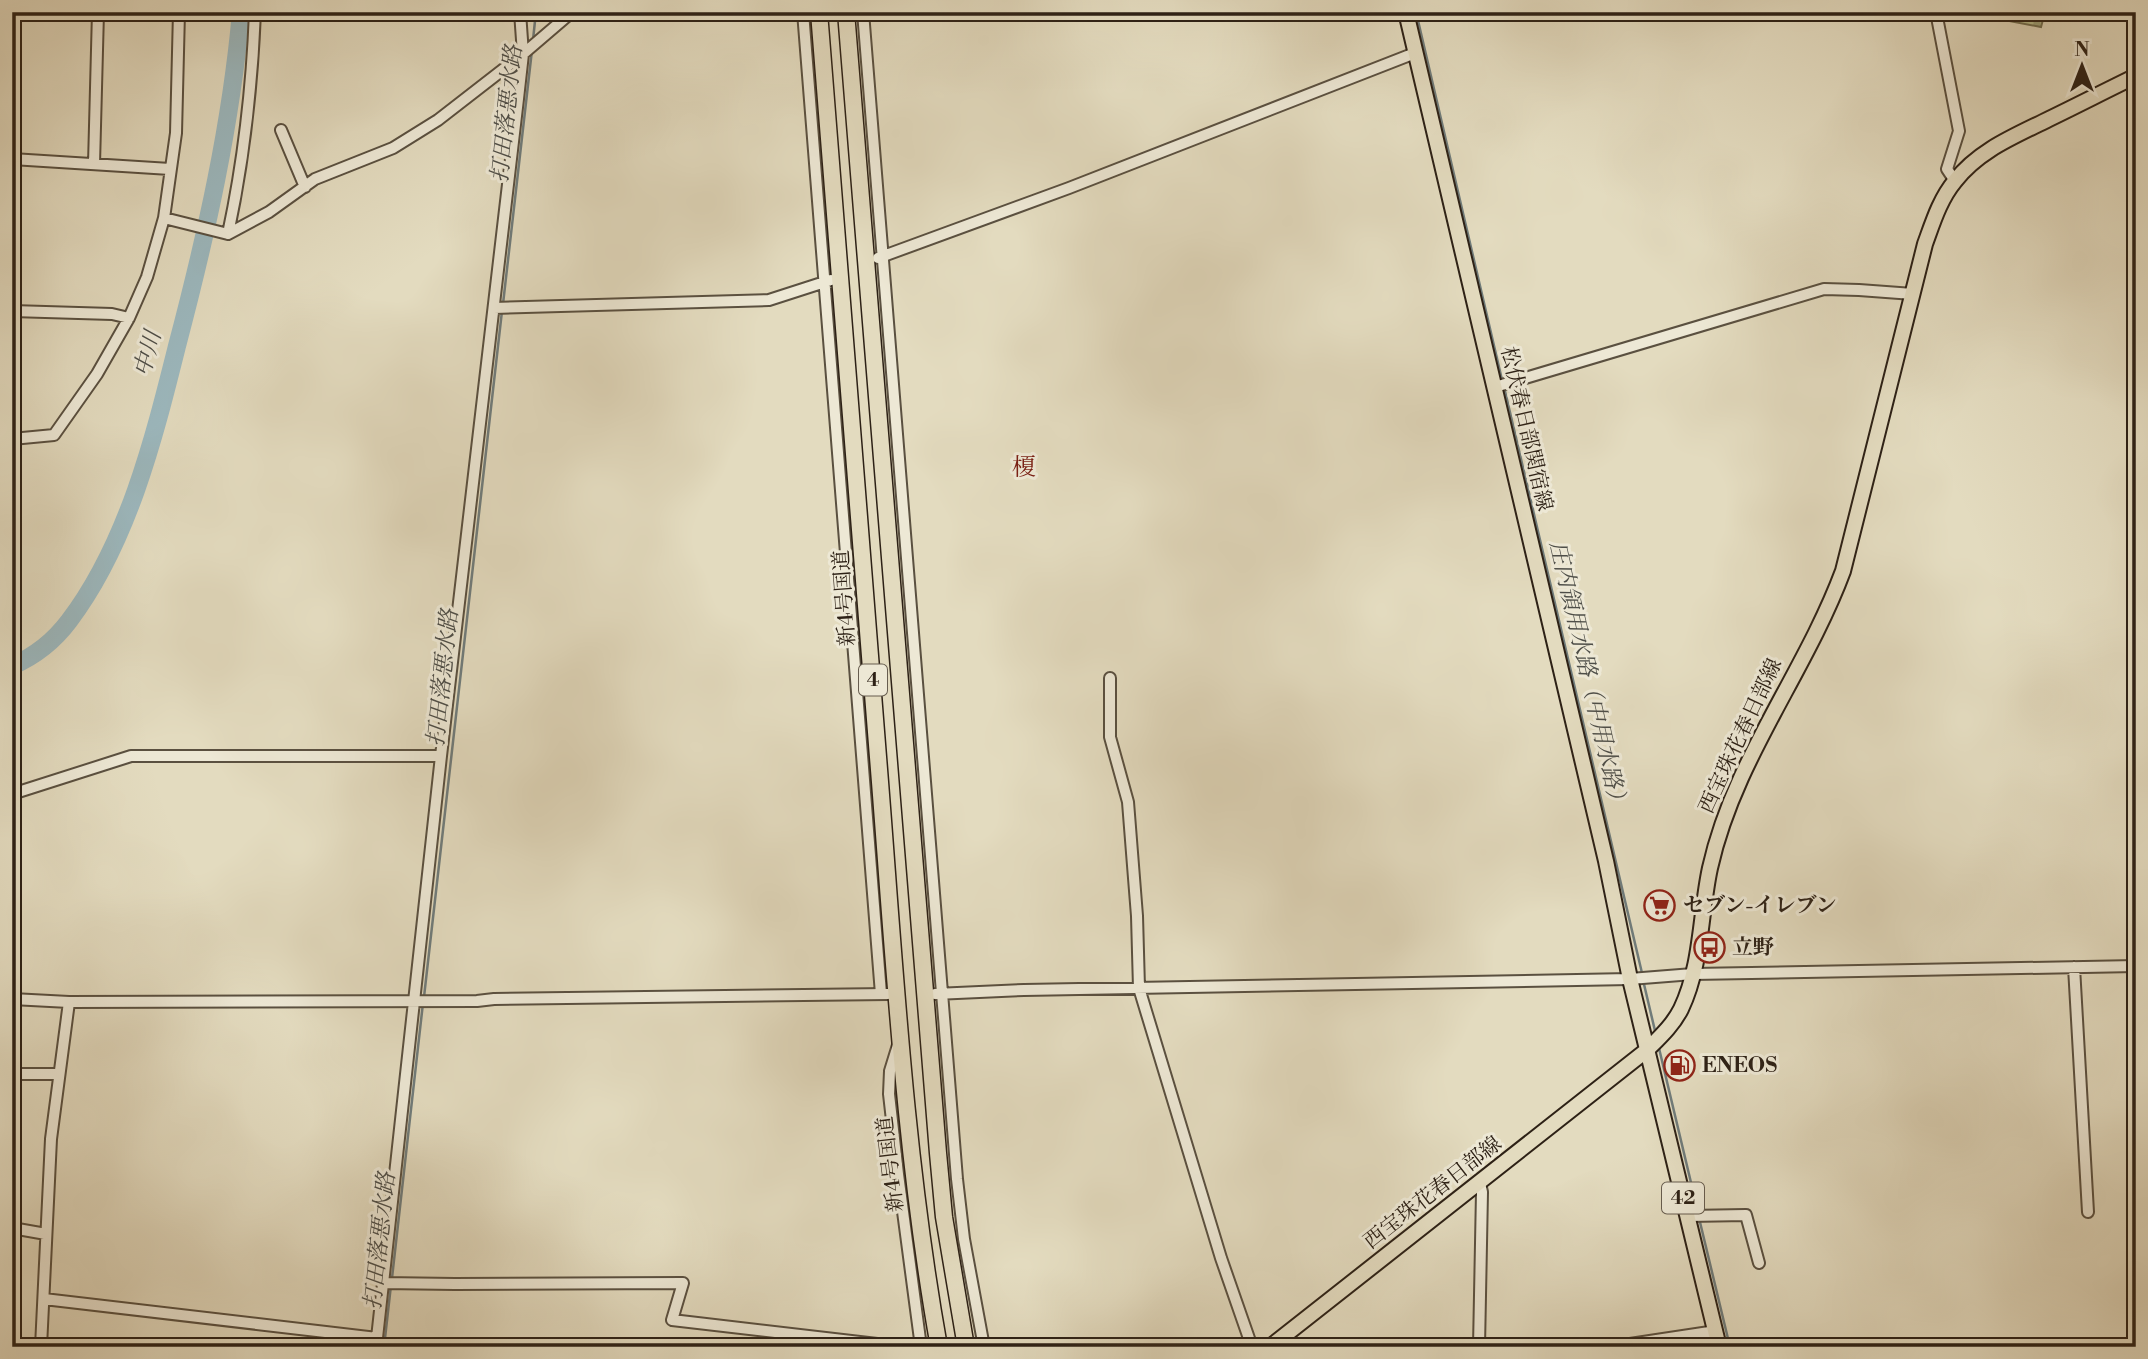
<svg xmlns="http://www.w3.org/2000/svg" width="2148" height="1359" font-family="'Libre Bodoni','Noto Serif JP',serif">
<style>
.cemetery{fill:url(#cemetery-stones);stroke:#727052;stroke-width:2}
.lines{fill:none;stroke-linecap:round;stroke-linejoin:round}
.stream{stroke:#707c7b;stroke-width:2.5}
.river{stroke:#9cb8be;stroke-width:18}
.minor-casing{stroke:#5a5040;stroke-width:14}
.major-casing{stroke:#2d2116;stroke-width:18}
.highway-casing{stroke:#2d2116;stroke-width:19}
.minor{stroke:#ede8d5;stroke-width:10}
.major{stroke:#e3dbbf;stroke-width:14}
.highway{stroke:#e3dbbf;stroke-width:16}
.labels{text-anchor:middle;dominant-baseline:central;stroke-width:6;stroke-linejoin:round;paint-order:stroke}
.shield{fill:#ede8d5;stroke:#675d4f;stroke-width:2}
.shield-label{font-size:19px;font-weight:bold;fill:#2d2116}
.street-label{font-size:21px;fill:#2d2116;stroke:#ede8d5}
.poi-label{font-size:21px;font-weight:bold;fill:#2d2116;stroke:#ede8d5;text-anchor:start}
.water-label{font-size:23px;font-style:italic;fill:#4e4e48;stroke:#ede8d5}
.quarter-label{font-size:24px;fill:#7a1f14;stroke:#ede8d5}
</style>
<defs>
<pattern id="cemetery-stones" width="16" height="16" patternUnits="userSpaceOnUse" patternTransform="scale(1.75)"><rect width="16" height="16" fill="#b8bf8f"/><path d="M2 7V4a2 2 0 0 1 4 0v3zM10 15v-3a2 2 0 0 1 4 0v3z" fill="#9ea47b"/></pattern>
</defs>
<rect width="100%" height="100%" fill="#e3dbbf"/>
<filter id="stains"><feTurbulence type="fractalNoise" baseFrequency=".00286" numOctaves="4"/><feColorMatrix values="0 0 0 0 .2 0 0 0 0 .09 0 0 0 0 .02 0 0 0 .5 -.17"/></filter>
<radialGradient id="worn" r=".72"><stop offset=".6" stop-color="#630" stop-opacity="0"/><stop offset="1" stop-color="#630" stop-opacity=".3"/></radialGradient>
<path class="cemetery" d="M2010,12h35l-4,15 -32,-6z"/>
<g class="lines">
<path class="stream" d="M1416,12l86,368
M533,40l2,-19 -1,-9
M503,304l29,-254
M1504,387l138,586
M1643,980l13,55
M424,997l78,-686
M1658,1044l40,168
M1699,1218l31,129
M392,1278l31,-275
M384,1347l7,-62"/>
<path class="river" d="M12,666c23,-10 42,-25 57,-45 59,-78 85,-183 108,-275 29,-110 54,-221 64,-334"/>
<defs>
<path id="minor" d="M803,12l78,982
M863,12l94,1167 7,60 20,108
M1936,12l23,119 -12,38 8,12
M281,130l24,57
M12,159l158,10
M94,164l4,-152
M164,218l64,16 41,-22 46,-33 78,-31 45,-28 85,-66 49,-42
M228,234c16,-75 24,-145 27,-222
M878,258l191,-70 346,-135
M494,308l275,-8 62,-20
M12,311l100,3 17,4
M1495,387l329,-98 35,1 54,4
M12,439l42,-4 43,-61 32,-56 18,-41 17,-59 12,-85 3,-121
M1110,678v59l18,65 9,114 2,72 82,270 31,89
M12,794l119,-38h310
M2074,967l14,245
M935,994l89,-4 606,-11 63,-5 443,-8
M12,999l57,3 408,-1 17,-2 394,-5
M898,1045l-8,26 -1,23 9,80 23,173
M12,1074h47
M1688,1216l58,-1 13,48
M12,1228l34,6
M383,1283l72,1 228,-1 -11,37 231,27
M44,1299l333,39
M41,1347l10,-208 18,-137
M376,1347l65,-591 77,-657 5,-45 -3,-42
M1479,1347l3,-155 -2,-9
M1610,1347l106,-16"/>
<path id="major" d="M1406,12l200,849 24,118 89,368
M1270,1347l377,-297c13,-13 26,-25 34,-41 21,-44 19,-95 29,-141 24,-108 95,-195 133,-297l82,-327c8,-22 15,-45 30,-63 24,-31 60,-45 94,-62 29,-14 58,-29 87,-43"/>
<path id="highway" d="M819,12c20,249 40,497 59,745 16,197 26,395 61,590
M846,12l92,1141 6,64 22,130"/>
</defs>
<use href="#minor" class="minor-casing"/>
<use href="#major" class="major-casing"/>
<use href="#highway" class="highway-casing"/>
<use href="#minor" class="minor"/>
<use href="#major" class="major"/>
<use href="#highway" class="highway"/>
</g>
<defs>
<symbol id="supermarket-ring" viewBox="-11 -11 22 22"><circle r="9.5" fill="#ede8d5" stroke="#8f2418" stroke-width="1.5"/><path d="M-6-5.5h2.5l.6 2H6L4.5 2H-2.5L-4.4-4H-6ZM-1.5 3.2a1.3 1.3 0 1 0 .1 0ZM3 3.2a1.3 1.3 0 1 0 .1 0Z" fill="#8f2418"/></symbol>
<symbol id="bus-ring" viewBox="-11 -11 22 22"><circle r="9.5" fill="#ede8d5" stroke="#8f2418" stroke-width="1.5"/><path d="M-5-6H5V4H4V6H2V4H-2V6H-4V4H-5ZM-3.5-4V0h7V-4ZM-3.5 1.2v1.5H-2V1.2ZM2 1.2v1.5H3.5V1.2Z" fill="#8f2418"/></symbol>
<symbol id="fuel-ring" viewBox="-11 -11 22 22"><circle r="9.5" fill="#ede8d5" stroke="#8f2418" stroke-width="1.5"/><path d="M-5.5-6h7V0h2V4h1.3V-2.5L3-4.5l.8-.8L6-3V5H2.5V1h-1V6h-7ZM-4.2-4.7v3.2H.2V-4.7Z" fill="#8f2418"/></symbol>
</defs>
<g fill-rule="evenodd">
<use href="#supermarket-ring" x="1642" y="888" width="35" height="35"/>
<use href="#bus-ring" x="1692" y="930" width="35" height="35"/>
<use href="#fuel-ring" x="1662" y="1048" width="35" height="35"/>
</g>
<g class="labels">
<g class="shield">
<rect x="859" y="664.5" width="28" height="31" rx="5"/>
<rect x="1662" y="1182.5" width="42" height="31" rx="5"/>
</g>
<g class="shield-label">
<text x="873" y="680">4</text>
<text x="1683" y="1198">42</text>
</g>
<g class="street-label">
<text transform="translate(1526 429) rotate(77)">松伏春日部関宿線</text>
<text transform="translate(845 598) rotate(-94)">新4号国道</text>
<text transform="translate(1741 736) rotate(-65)">西宝珠花春日部線</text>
<text transform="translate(891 1164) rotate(-97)">新4号国道</text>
<text transform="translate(1433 1193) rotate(-38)">西宝珠花春日部線</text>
</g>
<g class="poi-label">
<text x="1683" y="906">セブン-イレブン</text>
<text x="1732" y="948">立野</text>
<text x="1702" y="1066">ENEOS</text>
</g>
<g class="water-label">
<text transform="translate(507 114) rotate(-84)">打田落悪水路</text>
<text transform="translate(148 354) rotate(-75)">中川</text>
<text transform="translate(1588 676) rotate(77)">庄内領用水路（中用水路）</text>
<text transform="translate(443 678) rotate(-84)">打田落悪水路</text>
<text transform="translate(380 1241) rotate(-84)">打田落悪水路</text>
</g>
<g class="quarter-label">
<text x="1024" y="468">榎</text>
</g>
</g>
<rect width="2148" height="1359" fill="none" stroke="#e3dbbf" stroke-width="42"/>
<rect x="14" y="14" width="2120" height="1331" fill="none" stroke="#2d2116" stroke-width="3.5"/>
<rect x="21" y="21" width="2106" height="1317" fill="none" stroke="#2d2116" stroke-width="2"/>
<g transform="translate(2082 66)" stroke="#ede8d5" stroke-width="5" paint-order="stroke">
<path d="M0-5L12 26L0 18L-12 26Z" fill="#2d2116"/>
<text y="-10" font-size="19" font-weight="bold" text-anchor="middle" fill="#2d2116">N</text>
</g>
<rect width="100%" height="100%" filter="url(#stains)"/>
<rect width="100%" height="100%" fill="url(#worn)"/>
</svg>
